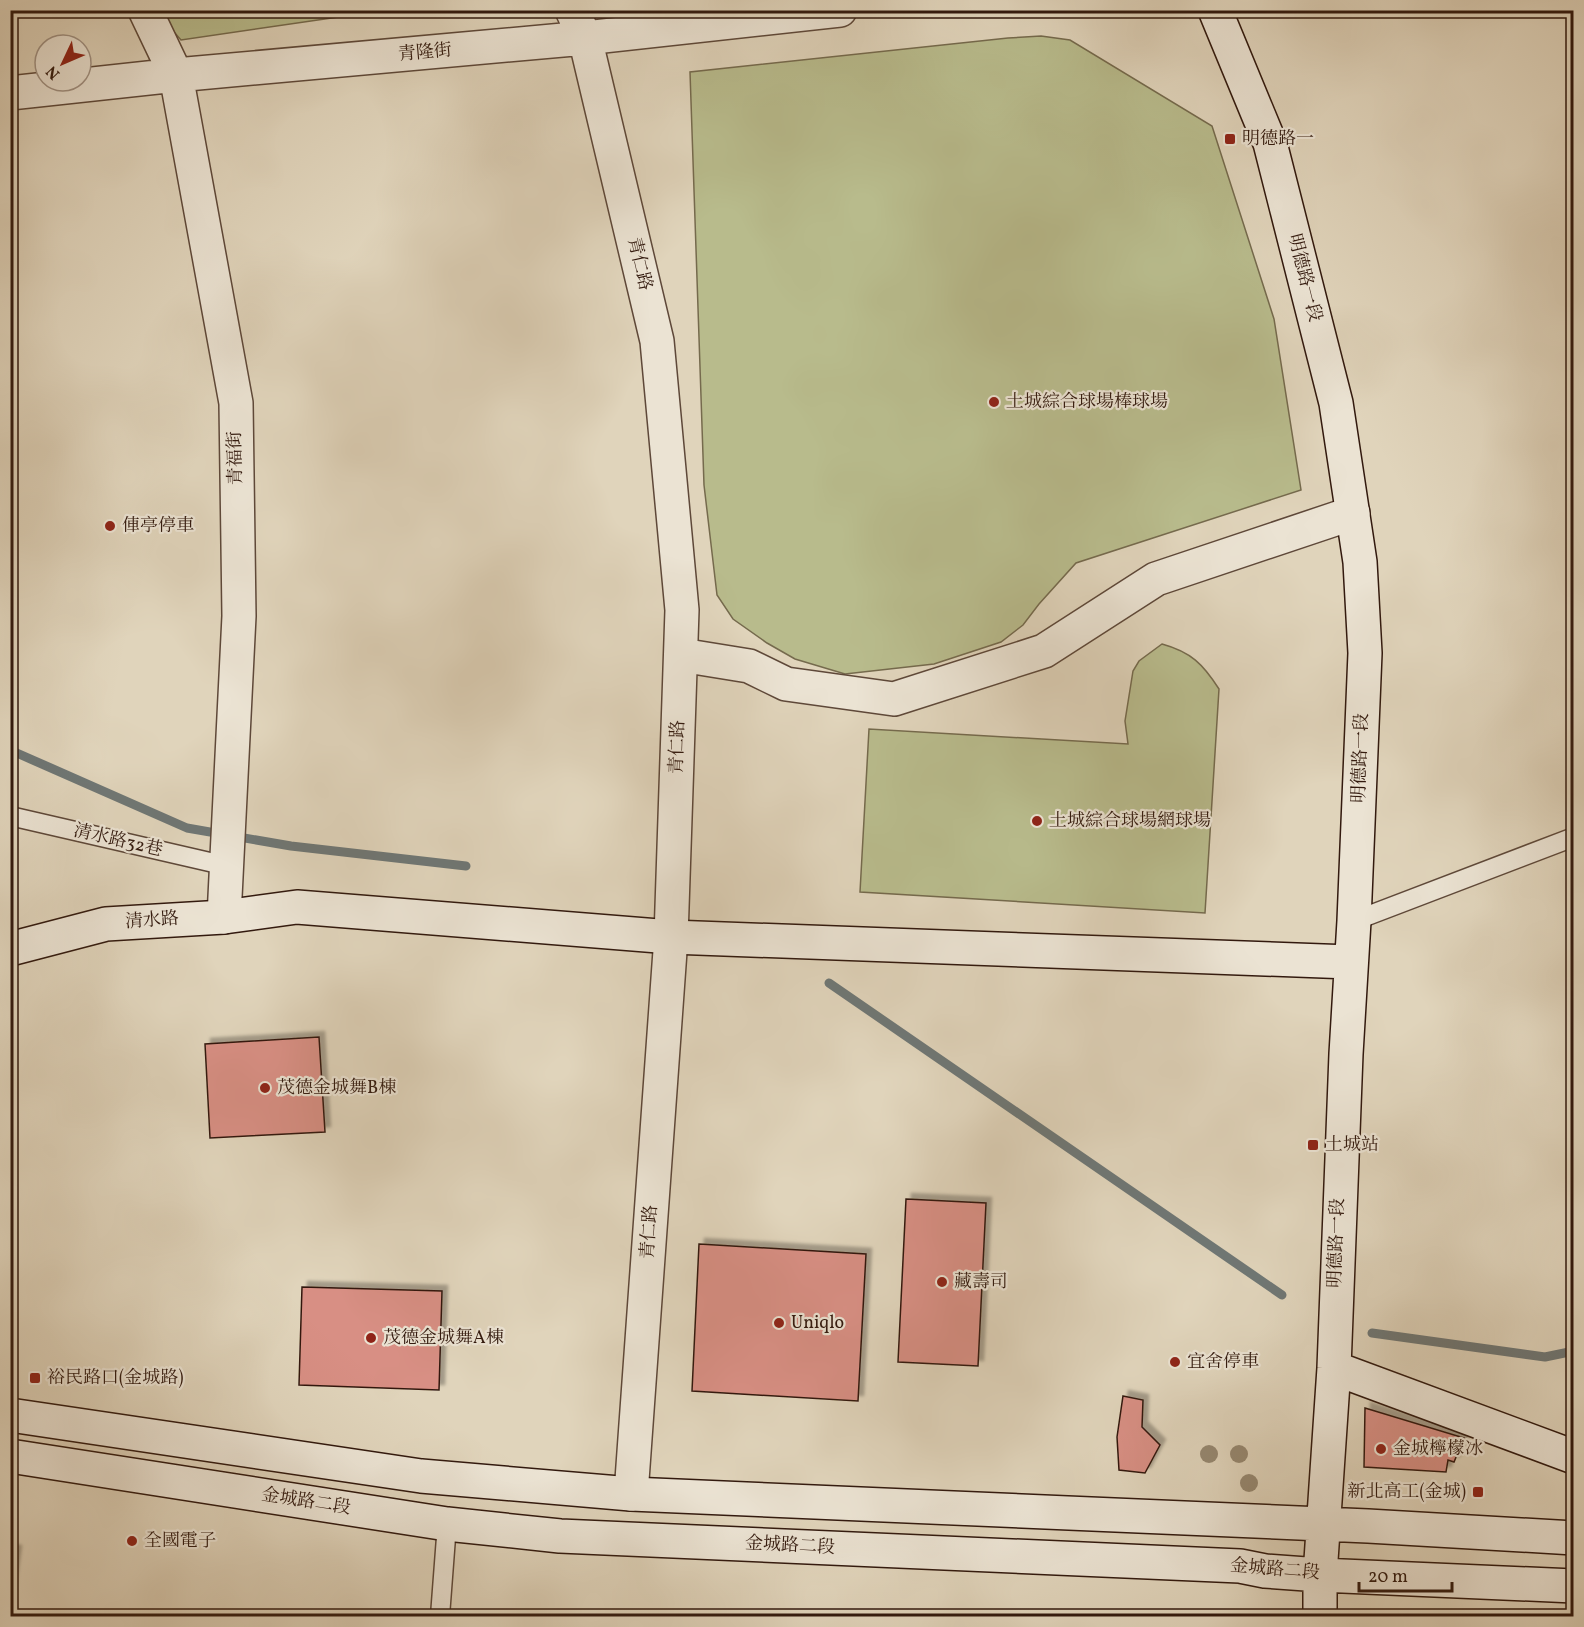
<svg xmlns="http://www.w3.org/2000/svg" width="1584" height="1627" font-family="Vollkorn,'Noto Serif TC',serif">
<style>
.green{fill:#b8bb8c;stroke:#756a4d;stroke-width:1.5}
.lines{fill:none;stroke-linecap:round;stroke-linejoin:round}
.stream{stroke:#6f7775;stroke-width:9}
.building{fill:#d88f84;stroke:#32190e;stroke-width:1.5;filter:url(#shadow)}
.lane-casing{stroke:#5e4839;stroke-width:21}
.street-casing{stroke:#5e4839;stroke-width:36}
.secondary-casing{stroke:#32190e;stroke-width:36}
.lane{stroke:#ebe3d3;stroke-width:18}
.street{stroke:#ebe3d3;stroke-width:33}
.secondary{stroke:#ebe3d3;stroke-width:33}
.tree{fill:#968871}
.poi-dot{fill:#8f2418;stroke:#ebe3d3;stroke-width:2}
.labels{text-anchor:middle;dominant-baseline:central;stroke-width:4.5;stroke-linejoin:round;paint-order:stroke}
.street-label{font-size:18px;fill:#32190e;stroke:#ebe3d3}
.poi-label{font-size:18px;fill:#32190e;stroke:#ebe3d3;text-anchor:start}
</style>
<defs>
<filter id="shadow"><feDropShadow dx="5.5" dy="-5.5" stdDeviation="1.5" flood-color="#0004"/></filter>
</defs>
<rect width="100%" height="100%" fill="#e0d4bb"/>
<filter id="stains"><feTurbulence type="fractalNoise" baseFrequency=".00333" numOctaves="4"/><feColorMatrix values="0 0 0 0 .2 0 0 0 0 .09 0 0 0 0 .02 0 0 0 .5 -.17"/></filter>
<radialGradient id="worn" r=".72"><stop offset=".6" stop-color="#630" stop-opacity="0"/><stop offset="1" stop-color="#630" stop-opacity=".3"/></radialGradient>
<path class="green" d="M161,11h219l-199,29 -14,-16z
M1041,36l29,4 142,86 62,193 27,171 -225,73 -37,41 -16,21 -22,17 -67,22 -89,10 -50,-15 -28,-16 -34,-24 -16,-24 -13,-110 -14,-413 318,-34z
M1162,644c29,8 41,20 57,45l-14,224 -345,-21 9,-163 259,15 -3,-23 8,-50 6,-10z"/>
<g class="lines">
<path class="stream" d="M10,750l177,78 104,18 175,20
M829,983l453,312
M1372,1333l173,24 29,-6"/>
</g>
<path class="building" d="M319,1037l6,95 -115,6 -5,-94z
M906,1199l80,4 -8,163 -80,-4z
M699,1244l167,10 -8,147 -166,-10z
M302,1287l140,4 -3,99 -140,-5z
M1123,1396l20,4 -1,27 18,18 -15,28 -26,-3 -2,-33z
M1365,1408l99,30 -10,24 -6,-2 -2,12 -82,-5z
M10,1550l6,1 -6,42z"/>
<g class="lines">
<defs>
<path id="lane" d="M10,816l217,50
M1354,921l220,-84
M440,1616l7,-92"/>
<path id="street" d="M145,10l31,65 60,328 3,213 -15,301
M572,10l13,28 72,303 25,269 -11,327 -40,557
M10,93l166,-18 409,-37 255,-28
M681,655l68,11 37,18 108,15 150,-48 112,-72 197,-66"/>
<path id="secondary" d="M1215,10l55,133 66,260 24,159 5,91 -11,268 -8,133 -12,314 -14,207v41
M10,949l96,-25 118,-7 73,-10 374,30 679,25
M1334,1368l240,89
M10,1415l411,61 210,18 737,32 206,12
M10,1456l437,68 113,12 680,30 25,5 55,4 254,11"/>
</defs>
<use href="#lane" class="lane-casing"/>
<use href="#street" class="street-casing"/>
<use href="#secondary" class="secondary-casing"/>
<use href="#lane" class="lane"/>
<use href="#street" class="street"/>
<use href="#secondary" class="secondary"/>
</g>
<g class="tree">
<circle cx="1209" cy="1454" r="9"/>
<circle cx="1239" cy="1454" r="9"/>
<circle cx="1249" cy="1483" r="9"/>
</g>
<g class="poi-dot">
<rect x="1224" y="133" width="12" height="12" rx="3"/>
<circle cx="994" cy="402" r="6"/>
<circle cx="110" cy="526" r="6"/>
<circle cx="1037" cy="821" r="6"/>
<circle cx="265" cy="1088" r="6"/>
<rect x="1307" y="1139" width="12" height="12" rx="3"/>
<circle cx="942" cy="1282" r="6"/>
<circle cx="779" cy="1323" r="6"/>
<circle cx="371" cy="1338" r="6"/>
<circle cx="1175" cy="1362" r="6"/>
<rect x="29" y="1372" width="12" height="12" rx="3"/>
<circle cx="1381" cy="1449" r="6"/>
<rect x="1472" y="1486" width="12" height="12" rx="3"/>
<circle cx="132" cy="1541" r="6"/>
</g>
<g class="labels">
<g class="street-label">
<text transform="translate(425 53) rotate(-5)">青隆街</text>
<text transform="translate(639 264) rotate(77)">青仁路</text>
<text transform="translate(1304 278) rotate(76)">明德路一段</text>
<text transform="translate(236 458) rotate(-91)">青福街</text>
<text transform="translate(678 747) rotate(-88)">青仁路</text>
<text transform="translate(1361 758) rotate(-88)">明德路一段</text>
<text transform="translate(118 841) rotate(13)">清水路32巷</text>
<text transform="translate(152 921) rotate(-4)">清水路</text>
<text transform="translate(650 1232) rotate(-86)">青仁路</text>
<text transform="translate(1337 1243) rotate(-88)">明德路一段</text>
<text transform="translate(306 1502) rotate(9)">金城路二段</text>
<text transform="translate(790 1546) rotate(3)">金城路二段</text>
<text transform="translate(1275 1570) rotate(5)">金城路二段</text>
</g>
<g class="poi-label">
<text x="1242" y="139">明德路一</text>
<text x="1006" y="402">土城綜合球場棒球場</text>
<text x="122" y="526">俥亭停車</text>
<text x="1049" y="821">土城綜合球場網球場</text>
<text x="277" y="1088">茂德金城舞B棟</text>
<text x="1325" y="1145">土城站</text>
<text x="954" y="1282">藏壽司</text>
<text x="791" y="1323">Uniqlo</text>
<text x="383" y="1338">茂德金城舞A棟</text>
<text x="1187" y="1362">宜舍停車</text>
<text x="47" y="1378">裕民路口(金城路)</text>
<text x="1393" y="1449">金城檸檬冰</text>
<text x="1466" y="1492" text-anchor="end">新北高工(金城)</text>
<text x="144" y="1541">全國電子</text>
</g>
</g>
<rect width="1584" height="1627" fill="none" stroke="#e0d4bb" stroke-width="36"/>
<rect x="12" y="12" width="1560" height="1603" fill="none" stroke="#32190e" stroke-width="3"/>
<rect x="18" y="18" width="1548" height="1591" fill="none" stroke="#32190e" stroke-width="1.5"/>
<g transform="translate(63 63) rotate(226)"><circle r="28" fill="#ebe3d3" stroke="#a19284" stroke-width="1.5"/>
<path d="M0-4.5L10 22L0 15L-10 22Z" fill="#8f2418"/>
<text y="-9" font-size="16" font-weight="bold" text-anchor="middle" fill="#32190e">N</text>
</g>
<path d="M1359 1582v9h93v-9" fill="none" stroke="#32190e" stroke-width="3"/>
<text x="1368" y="1582" font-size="18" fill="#32190e" stroke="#ebe3d3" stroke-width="4.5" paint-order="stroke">20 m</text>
<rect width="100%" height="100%" filter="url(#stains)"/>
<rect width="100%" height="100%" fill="url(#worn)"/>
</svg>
